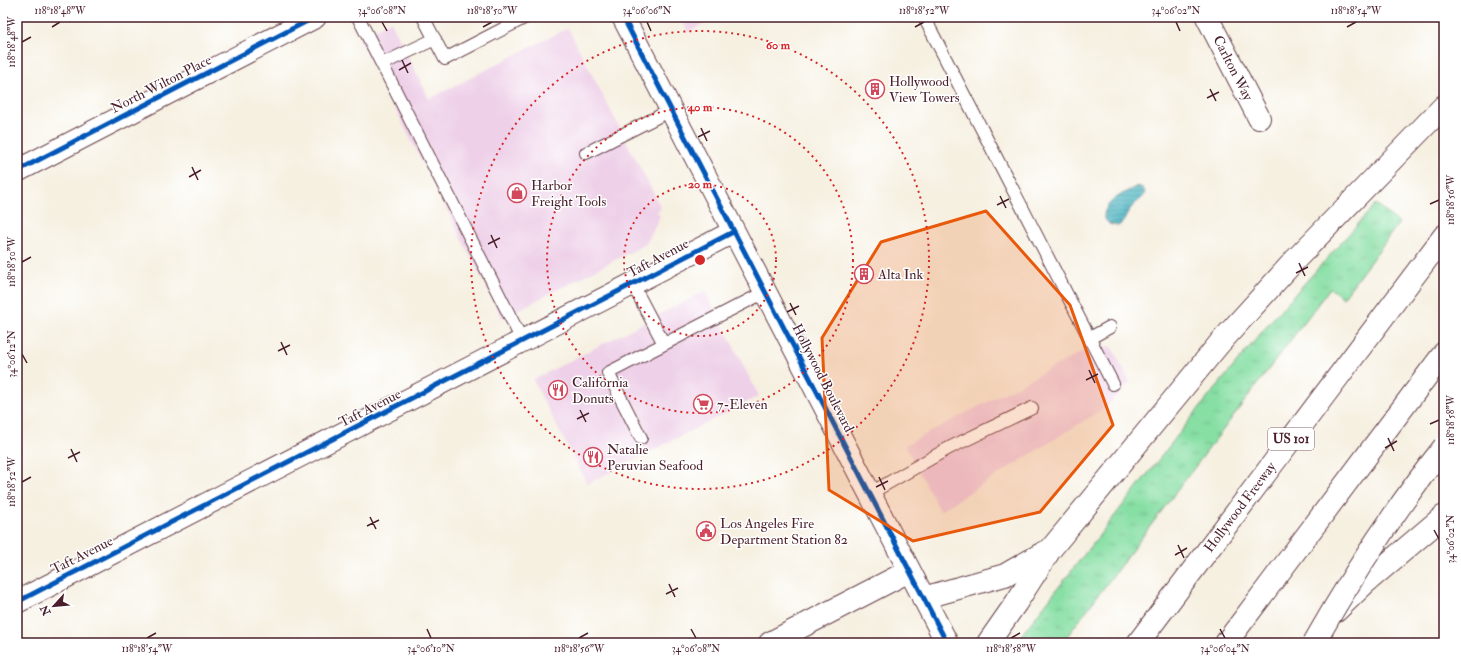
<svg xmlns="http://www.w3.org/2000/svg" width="1461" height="660" font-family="'IM FELL Double Pica',serif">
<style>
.built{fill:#eed0e8}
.grass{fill:url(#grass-tufts);stroke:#687f68}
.water{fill:url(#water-rules);stroke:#476876}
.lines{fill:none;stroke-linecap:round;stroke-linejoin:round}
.lane-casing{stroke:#643e46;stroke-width:14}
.street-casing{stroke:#643e46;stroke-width:24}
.secondary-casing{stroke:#643e46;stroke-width:24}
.highway-casing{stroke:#643e46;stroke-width:24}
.lane{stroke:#fff;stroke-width:12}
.street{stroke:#fff;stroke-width:22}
.secondary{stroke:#fff;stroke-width:22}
.highway{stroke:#fff;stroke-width:22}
.highway-bridge-casing{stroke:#643e46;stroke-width:24;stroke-linecap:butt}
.highway-bridge{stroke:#fff;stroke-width:22}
.cycleway-casing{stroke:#fff;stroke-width:8}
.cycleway{stroke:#0057b8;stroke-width:5}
.marked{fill:#e8590c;fill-opacity:0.2;stroke:#e8590c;stroke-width:3;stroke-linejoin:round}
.ticks{fill:none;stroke:#4a1f2b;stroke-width:1.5}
.ring{fill:none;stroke:#d62828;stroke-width:2;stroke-dasharray:2 4}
.labels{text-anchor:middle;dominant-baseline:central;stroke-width:3;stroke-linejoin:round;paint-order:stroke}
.shield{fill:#fff;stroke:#80626b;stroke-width:1}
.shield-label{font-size:13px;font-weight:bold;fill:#4a1f2b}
.street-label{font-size:14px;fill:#4a1f2b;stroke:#fff}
.poi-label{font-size:14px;fill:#4a1f2b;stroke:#fff;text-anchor:start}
.centre{fill:#d62828;stroke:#fff;stroke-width:2}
.ring-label{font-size:12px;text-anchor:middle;font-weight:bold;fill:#d62828;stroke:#fff;stroke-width:3;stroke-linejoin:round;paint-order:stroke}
.neatline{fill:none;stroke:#4a1f2b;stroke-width:1.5}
.ticks-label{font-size:10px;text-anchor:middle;fill:#4a1f2b}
</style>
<defs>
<pattern id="grass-tufts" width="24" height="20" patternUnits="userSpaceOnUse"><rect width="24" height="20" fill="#87dfa4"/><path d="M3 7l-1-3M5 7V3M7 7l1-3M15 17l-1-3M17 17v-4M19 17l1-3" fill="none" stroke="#76bf8d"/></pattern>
<pattern id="water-rules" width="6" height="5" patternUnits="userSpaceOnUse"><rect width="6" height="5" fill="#44b2c0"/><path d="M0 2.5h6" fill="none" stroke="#3b909c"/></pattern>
</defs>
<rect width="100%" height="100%" fill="#fff"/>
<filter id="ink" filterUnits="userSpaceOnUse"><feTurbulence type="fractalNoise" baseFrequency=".025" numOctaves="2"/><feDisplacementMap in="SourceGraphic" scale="8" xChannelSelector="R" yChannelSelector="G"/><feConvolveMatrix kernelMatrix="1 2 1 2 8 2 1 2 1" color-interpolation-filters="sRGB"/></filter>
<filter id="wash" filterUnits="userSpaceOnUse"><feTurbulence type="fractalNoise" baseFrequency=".012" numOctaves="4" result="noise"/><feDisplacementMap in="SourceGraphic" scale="16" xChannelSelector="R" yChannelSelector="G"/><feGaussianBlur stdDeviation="0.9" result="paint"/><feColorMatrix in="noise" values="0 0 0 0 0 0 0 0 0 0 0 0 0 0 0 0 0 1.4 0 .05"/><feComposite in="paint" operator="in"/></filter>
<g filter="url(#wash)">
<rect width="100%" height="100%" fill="#f6f0e1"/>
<path class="built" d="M680,17h36l-28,15z
M391,21l38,78 139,-71 93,180 -4,3 3,5 -14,28 -144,74 -143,-280z
M705,291l54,105 -172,88 -54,-104z
M1111,346l19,36 -24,25 -166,104 -35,-66 179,-94z"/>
<path class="grass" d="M1376,204l23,19 -56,75 -13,-10 -268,355h-47l181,-231 80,-97z"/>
<path class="water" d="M1137,186l6,2 2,4c-2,7 -9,10 -14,16 -7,7 -3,12 -13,18l-9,-2 -5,-6c-1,-17 21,-25 33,-32z"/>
</g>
<g filter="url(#ink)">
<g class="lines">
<defs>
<path id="lane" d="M358,17l165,325
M423,17l22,42 81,-42
M924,17l189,367
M382,64l53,-25
M586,153l85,-43
M633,285l31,59
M1090,338l20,-11
M641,438l-33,-65 157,-81
M869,494l80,-46 83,-40"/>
<path id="street" d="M1207,17l52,101
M17,602l716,-370
M770,643l139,-72"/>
<path id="secondary" d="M623,17l324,626
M17,171l298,-154"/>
<path id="highway" d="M923,598l82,-23 40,-23
M1336,611l29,-28 79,-67
M988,643l28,-40 34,-53 169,-206 76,-84 149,-154
M1138,643l306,-407
M1226,643l218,-290"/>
</defs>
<use href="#lane" class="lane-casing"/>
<use href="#street" class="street-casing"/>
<use href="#secondary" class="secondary-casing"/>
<use href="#highway" class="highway-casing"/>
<use href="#lane" class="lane"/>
<use href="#street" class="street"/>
<use href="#secondary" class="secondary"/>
<use href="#highway" class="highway"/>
<defs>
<path id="highway-bridge" d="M1314,643c39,-69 81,-134 130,-196"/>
</defs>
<use href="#highway-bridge" class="highway-bridge-casing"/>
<use href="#highway-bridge" class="highway-bridge"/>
<defs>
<path id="cycleway" d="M623,17l324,626
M17,171l298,-154
M17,602l716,-370"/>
</defs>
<use href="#cycleway" class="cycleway-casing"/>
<use href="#cycleway" class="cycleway"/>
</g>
</g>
<path class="marked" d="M986,211l84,94 43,120 -73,87 -127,29 -84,-51 -7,-152 59,-96z"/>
<path class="ticks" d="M382,22l5,9M647,22l4,9M1176,22l4,9M52,27l8,-5M483,27l9,-5M915,27l9,-5M1347,27l9,-5M22,42l9,-5M402,60l6,13M399,70l12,-7M1210,89l6,12M1207,98l12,-6M701,128l6,13M698,137l12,-6M192,167l6,13M189,177l12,-7M1000,196l6,12M1430,204l9,-4M997,205l12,-6M491,235l6,13M488,244l12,-6M22,262l9,-5M1299,263l6,13M1296,273l12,-6M790,303l6,12M787,312l12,-6M281,342l6,13M278,351l12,-6M22,354l5,9M1089,370l6,13M1086,380l12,-6M580,410l6,12M577,419l12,-6M1430,424l9,-4M1388,438l6,13M1385,448l12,-7M71,449l6,13M68,458l12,-6M879,477l6,13M22,482l9,-5M876,487l12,-6M370,517l6,12M367,526l12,-6M1434,530l5,9M1178,545l6,13M1175,555l12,-7M669,584l6,13M666,594l12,-6M427,629l4,9M691,629l5,9M1220,629l5,9M147,638l9,-5M579,638l9,-5M1011,638l9,-5"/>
<g class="ring">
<circle cx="700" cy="260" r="76"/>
<circle cx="700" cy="260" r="153"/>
<circle cx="700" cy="260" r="229"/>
</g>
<defs>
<symbol id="building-ring" viewBox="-11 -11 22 22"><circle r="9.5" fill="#fff" stroke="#d1495b" stroke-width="1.5"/><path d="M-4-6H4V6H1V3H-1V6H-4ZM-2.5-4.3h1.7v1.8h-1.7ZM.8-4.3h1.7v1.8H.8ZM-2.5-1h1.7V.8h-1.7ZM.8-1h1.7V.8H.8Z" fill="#d1495b"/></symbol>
<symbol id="shop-ring" viewBox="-11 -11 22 22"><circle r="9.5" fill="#fff" stroke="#d1495b" stroke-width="1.5"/><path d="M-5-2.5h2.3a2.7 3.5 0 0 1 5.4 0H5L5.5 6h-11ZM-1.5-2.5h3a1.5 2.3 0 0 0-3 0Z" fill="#d1495b"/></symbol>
<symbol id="restaurant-ring" viewBox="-11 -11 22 22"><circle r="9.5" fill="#fff" stroke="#d1495b" stroke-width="1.5"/><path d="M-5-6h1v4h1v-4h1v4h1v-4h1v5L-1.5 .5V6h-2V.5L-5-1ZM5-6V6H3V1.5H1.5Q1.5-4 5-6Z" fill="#d1495b"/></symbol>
<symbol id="supermarket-ring" viewBox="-11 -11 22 22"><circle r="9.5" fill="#fff" stroke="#d1495b" stroke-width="1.5"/><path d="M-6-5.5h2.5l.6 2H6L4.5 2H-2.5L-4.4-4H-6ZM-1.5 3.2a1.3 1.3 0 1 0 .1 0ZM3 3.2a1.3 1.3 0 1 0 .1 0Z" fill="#d1495b"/></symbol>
<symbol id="civic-ring" viewBox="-11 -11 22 22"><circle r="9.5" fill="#fff" stroke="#d1495b" stroke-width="1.5"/><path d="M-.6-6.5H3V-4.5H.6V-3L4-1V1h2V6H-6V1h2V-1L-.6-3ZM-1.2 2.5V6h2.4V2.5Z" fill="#d1495b"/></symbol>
</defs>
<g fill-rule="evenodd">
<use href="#building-ring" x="864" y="78" width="22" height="22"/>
<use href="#shop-ring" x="506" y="182" width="22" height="22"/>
<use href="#building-ring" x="853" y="263" width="22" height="22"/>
<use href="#restaurant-ring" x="547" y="379" width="22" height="22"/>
<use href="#supermarket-ring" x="692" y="393" width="22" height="22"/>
<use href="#restaurant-ring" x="582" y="446" width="22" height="22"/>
<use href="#civic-ring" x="695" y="520" width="22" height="22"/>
</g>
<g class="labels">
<rect class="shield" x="1268" y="428" width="46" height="22" rx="3"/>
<g class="shield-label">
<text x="1291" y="439">US 101</text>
</g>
<g class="street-label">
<text transform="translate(1233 68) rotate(63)">Carlton Way</text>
<text transform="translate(161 84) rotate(-27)">North Wilton Place</text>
<text transform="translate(658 258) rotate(-28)">Taft Avenue</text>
<text transform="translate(823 378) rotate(63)">Hollywood Boulevard</text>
<text transform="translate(370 408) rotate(-27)">Taft Avenue</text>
<text transform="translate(1240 507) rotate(-53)">Hollywood Freeway</text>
<text transform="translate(82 555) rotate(-27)">Taft Avenue</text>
</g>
<g class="poi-label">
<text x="889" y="81">Hollywood<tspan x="889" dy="16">View Towers</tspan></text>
<text x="531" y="185">Harbor<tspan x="531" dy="16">Freight Tools</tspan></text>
<text x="878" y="274">Alta Ink</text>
<text x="572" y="382">California<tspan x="572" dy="16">Donuts</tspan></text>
<text x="717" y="404">7-Eleven</text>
<text x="607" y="449">Natalie<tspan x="607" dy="16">Peruvian Seafood</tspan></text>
<text x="720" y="523">Los Angeles Fire<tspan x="720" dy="16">Department Station 82</tspan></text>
</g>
</g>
<circle cx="700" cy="260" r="6" class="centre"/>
<g class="ring-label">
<text x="778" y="49">60 m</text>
<text x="700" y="111">40 m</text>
<text x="700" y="188">20 m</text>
</g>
<rect width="1461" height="660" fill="none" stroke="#fff" stroke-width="44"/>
<g transform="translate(54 606) rotate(243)" stroke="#ffffff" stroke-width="3" paint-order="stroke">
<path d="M0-3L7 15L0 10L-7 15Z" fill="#4a1f2b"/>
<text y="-6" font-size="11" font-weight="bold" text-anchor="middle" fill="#4a1f2b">N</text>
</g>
<rect x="22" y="22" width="1417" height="616" class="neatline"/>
<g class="ticks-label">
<text x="60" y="14">118°18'48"W</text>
<text x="382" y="14">34°06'08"N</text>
<text x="492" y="14">118°18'50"W</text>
<text x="647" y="14">34°06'06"N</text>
<text x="924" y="14">118°18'52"W</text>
<text x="1176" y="14">34°06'02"N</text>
<text x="1356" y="14">118°18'54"W</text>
<text transform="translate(11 42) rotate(-90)" y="4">118°18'48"W</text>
<text transform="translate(1450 200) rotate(-90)" y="4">118°18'56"W</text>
<text transform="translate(11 262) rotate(-90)" y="4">118°18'50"W</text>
<text transform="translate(11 354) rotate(-90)" y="4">34°06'12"N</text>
<text transform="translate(1450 420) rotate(-90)" y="4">118°18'58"W</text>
<text transform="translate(11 482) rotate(-90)" y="4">118°18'52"W</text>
<text transform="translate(1450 539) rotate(-90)" y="4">34°06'02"N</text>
<text x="147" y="652">118°18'54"W</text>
<text x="431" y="652">34°06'10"N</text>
<text x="579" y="652">118°18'56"W</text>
<text x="696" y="652">34°06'08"N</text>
<text x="1011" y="652">118°18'58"W</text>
<text x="1225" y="652">34°06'04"N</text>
</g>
</svg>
